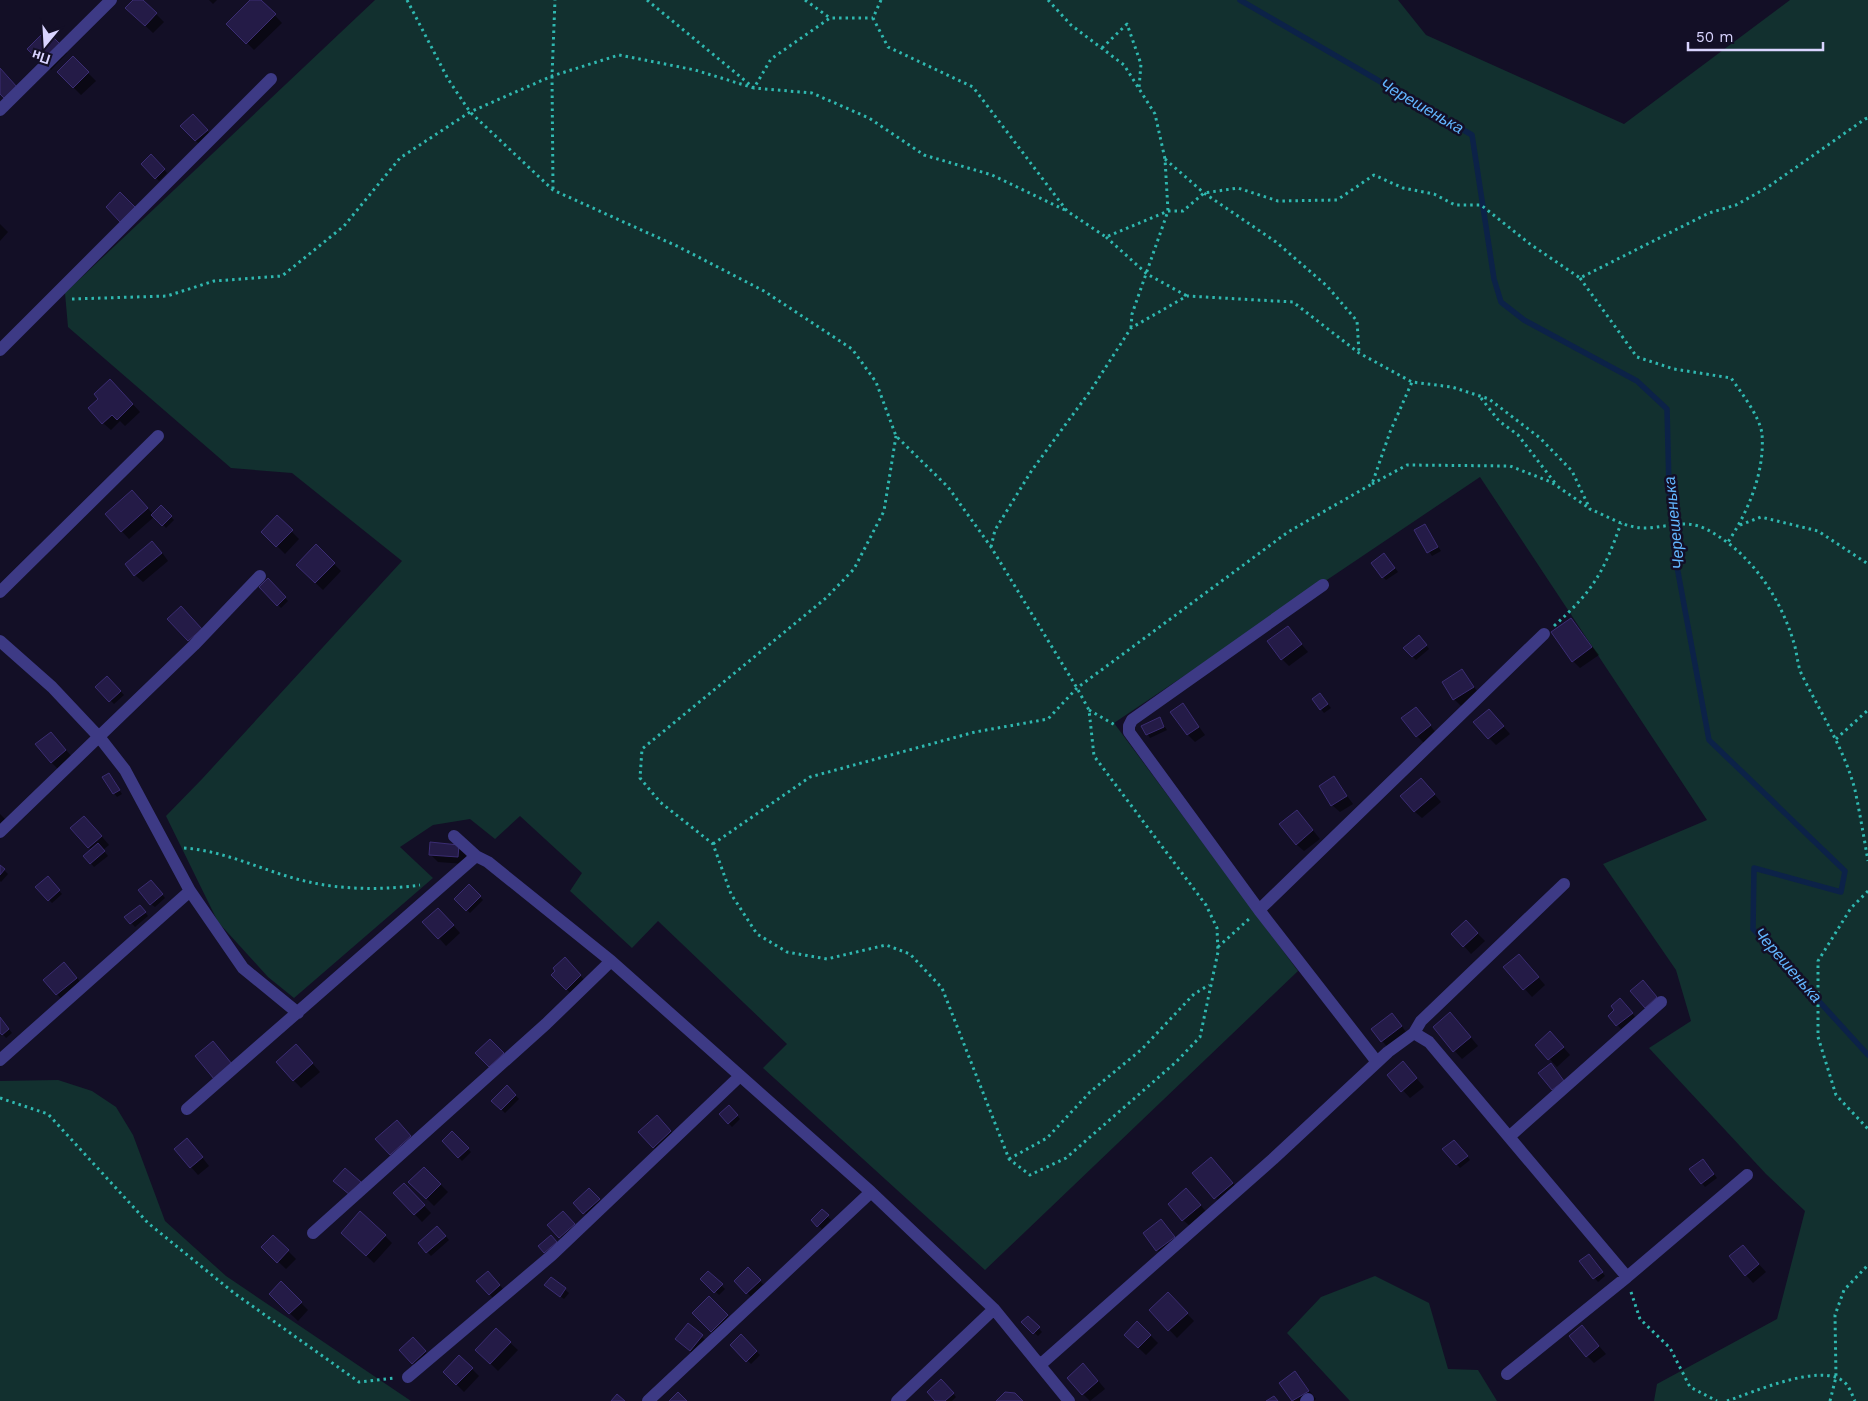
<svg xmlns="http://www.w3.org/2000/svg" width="1868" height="1401" font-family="'Work Sans',sans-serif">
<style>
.green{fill:#12302f}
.shadow{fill:#0007}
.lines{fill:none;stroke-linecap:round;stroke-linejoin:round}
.stream{stroke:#0c2248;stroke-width:5.5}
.building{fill:#241b47;stroke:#3b2d73}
.path{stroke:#2fb8b0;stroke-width:3;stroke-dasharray:2.5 4;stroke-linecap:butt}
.street{stroke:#3d3a85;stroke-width:12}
.labels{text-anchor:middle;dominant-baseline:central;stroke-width:5;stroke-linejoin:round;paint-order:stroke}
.water-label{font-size:16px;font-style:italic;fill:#62b6ff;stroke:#130f26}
</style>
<rect width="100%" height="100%" fill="#130f26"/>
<path class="green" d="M375,0h1023l28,35 198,89 166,-124h78v1401h-214l3,-17 120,-65 28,-108 -39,-37 -117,-126 42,-27 -15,-51 -73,-106 104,-44 -227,-343 -366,246 184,248 -313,299 -222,-202 24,-24 -129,-123 -26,27 -62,-57 12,-18 -62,-57 -25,23 -25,-20 -37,6 -33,22 33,31 -139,120 -26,-21 -50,-55 -52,-106 36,-37 200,-218 -110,-88 -61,-5 -163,-141 -3,-34z
M58,1080l34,11 24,16 17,28 32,86 61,55 185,125h-411v-320z
M1375,1276l54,27 19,66 30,1 19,31h-147l-63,-68 34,-36z"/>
<path class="shadow" d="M135,0h7l22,22 -11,11 -26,-25z
M209,0h8l-4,4z
M252,0h8l22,23 -28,27 -26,-26z
M46,32l21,21 -16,17 -22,-21z
M73,58l23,23 -15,14 -23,-23z
M193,116l21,22 -11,10 -21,-22z
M151,156l16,17 -8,8 -17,-17z
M0,224l8,8 -8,9z
M118,388l22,24 -15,14 -5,-5 -9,9 -8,-7 -4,-24z
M139,499l14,15 8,-7 13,13 -8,8 -11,-12 -26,23 -23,-25z
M277,517l22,22 -14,15 -22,-22z
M1425,526l16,25 -9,5 -16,-25z
M316,546l25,25 -18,19 -26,-25z
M160,550l8,11 -25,21 -8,-7z
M1388,558l10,14 -12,8 -3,-3z
M268,580l20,21 -7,7 -21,-21z
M1571,619l28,36 -19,13 -7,-7z
M1288,628l20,24 -19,14 -7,-7z
M1422,640l7,9 -13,11 -4,-4z
M1462,671l18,24 -18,12 -8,-8z
M107,677l17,18 -10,9 -17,-17z
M1323,698l8,10 -7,5 -10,-13z
M1183,705l22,30 -10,7 -8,-8z
M1416,708l21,26 -13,9 -7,-7z
M1159,718l8,12 -17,8 -7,-12z
M1496,718l14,16 -14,11 -7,-7z
M58,741l15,17 -14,12 -8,-8z
M109,774l13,20 -5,3 -3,-4z
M1334,778l19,26 -13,8 -8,-7z
M1428,787l13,15 -19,16 -8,-7z
M0,814l5,5 -5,4z
M1304,819l16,20 -16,12 -8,-7z
M92,825l17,20 -6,5 5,6 -14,11 -9,-11 7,-6 -20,-22z
M458,846l8,8 -1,10 -27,-2 -7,-7z
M0,866l8,8 -7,8 -1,-1z
M47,878l15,16 -10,9 -15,-16z
M154,885l11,13 -10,9 -4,-3z
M469,886l14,14 -13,13 -14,-14z
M143,910l5,6 -13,11 -9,-10z
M446,917l14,16 -14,13 -7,-8z
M1473,929l12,12 -14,13 -7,-8z
M1526,963l19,22 -13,12 -27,-30z
M572,967l16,17 -14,13 -21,-22z
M72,972l12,14 -20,16 -19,-22z
M1624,1003l11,14 -14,12 -12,-13z
M0,1018l12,15 -6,5 -6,-7z
M1399,1022l9,13 -19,14 -16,-19z
M1458,1022l20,24 -16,13 -28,-31z
M1558,1041l12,14 -13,12 -20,-22z
M303,1053l17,19 -19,16 -24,-25z
M1410,1071l14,16 -14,11 -21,-23z
M507,1087l12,12 -14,14 -12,-12z
M729,1107l11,12 -8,8 -12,-13z
M657,1117l21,22 -17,16 -7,-8z
M452,1133l19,19 -9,9 -19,-20z
M1458,1145l12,15 -10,8 -16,-18z
M194,1147l15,19 -11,9 -7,-8z
M1211,1158l29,33 -17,15 -29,-33z
M1706,1164l11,14 -12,9 -14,-18z
M424,1168l24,24 -14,14 -24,-24z
M404,1185l27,28 -9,9 -27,-29z
M589,1189l13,14 -14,13 -13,-13z
M1194,1197l13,16 -16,14 -8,-7z
M822,1211l9,9 -9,9 -10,-9z
M571,1220l11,12 -14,13 -19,-20z
M1161,1221l20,24 -16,12 -8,-7z
M441,1231l8,9 -18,16 -12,-13z
M273,1236l23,23 -10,10 -23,-22z
M385,1236l7,7 -18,20 -24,-23z
M1743,1247l23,25 -13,11 -7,-8z
M1592,1259l13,17 -7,6 -17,-20z
M748,1269l20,20 -13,12 -19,-20z
M488,1272l15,17 -10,9 -15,-17z
M708,1273l17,16 -6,6 -17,-16z
M551,1278l18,15 -5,6 -15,-11z
M281,1283l27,27 -10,11 -28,-27z
M1168,1294l26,27 -17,17 -26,-28z
M709,1298l26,25 -16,16 -25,-26z
M1028,1317l14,15 -4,4 -15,-14z
M1138,1323l20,20 -12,12 -21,-20z
M688,1325l22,19 -12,14 -22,-19z
M1582,1327l24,27 -12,9 -7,-7z
M496,1330l22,20 -20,21 -21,-21z
M741,1336l19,19 -9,9 -19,-19z
M413,1339l15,16 -12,11 -15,-16z
M459,1356l20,20 -15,16 -20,-20z
M1091,1372l14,17 -15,12 -7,-7z
M1295,1373l21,26 -3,2h-20l-13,-17z
M941,1381l15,16 -4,4h-15z"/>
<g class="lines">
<path class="stream" d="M1240,0l232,135 22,144 7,23 23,18 113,61 30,28 2,78 6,69 34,184 136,131 -4,21 -87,-24 -1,61 115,126"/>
</g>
<path class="building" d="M133,0h10l14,13 -12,13 -20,-18z
M250,0h11l15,14 -30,30 -20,-20z
M46,30l15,15 -19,19 -15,-15z
M73,56l16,16 -16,16 -16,-16z
M0,68l17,19 -13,11 -4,-4z
M193,114l15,16 -13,11 -15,-15z
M151,154l14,15 -10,10 -14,-15z
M120,192l15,15 -15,15 -14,-15z
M110,379l23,25 -16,16 -5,-5 -10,9 -14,-16 10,-9 -4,-5z
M132,490l16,18 -27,24 -16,-18z
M161,505l11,11 -10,10 -11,-11z
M277,515l16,15 -17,17 -15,-15z
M1425,524l13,23 -11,6 -13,-23z
M152,541l10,12 -28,23 -9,-12z
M316,544l19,19 -20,20 -19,-18z
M1384,553l11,15 -13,10 -11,-15z
M268,578l18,19 -9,9 -18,-19z
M181,606l21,23 -14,12 -21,-22z
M1571,618l21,29 -20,15 -21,-30z
M1288,626l14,18 -21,16 -14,-19z
M1419,635l8,10 -15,12 -9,-9z
M1462,669l12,18 -21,13 -11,-18z
M107,676l14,15 -12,11 -14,-15z
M1320,693l8,11 -8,6 -8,-11z
M1183,703l16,24 -12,8 -17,-23z
M1416,707l15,18 -15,12 -15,-19z
M1489,709l15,17 -16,13 -15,-17z
M1160,717l4,10 -18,8 -5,-9z
M51,732l15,18 -15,13 -16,-19z
M109,773l11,17 -7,4 -11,-17z
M1334,776l13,20 -16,10 -12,-20z
M1421,778l14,16 -21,18 -14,-16z
M1297,810l16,20 -17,15 -17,-21z
M84,816l18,20 -14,12 -18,-20z
M430,842l29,3 -1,12 -29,-2z
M98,843l7,8 -15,13 -7,-8z
M0,865l5,4 -5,6z
M48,876l12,14 -12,11 -13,-14z
M151,880l12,14 -13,11 -12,-15z
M469,884l12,12 -15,15 -12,-12z
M140,905l6,7 -16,12 -6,-7z
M438,908l16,17 -16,14 -16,-17z
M1466,920l12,13 -15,14 -12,-13z
M1519,954l20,23 -16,13 -20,-23z
M565,957l16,18 -15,15 -15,-15 4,-4 -2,-3z
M64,962l13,16 -21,17 -13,-15z
M1643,980l14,17 -12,11 -15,-17z
M1620,998l13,15 -17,13 -8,-10 6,-6 -3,-4z
M1450,1012l21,25 -18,15 -20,-25z
M1392,1013l10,13 -21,16 -10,-13z
M0,1017l9,12 -7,6 -2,-2z
M1550,1031l14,16 -16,13 -13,-15z
M490,1039l14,14 -15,14 -14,-14z
M213,1041l19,23 -18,15 -19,-23z
M296,1044l17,19 -20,18 -17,-19z
M1403,1061l14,17 -16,14 -14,-17z
M1551,1063l13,18 -12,9 -14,-17z
M507,1085l9,10 -15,15 -10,-9z
M729,1105l9,10 -10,9 -9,-10z
M657,1115l14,16 -18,17 -15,-16z
M397,1120l14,16 -21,19 -15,-16z
M452,1131l17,17 -11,10 -16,-17z
M187,1138l16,19 -13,11 -16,-19z
M1454,1140l14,16 -12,9 -14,-16z
M1211,1157l22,26 -19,16 -22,-26z
M1703,1159l11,15 -13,10 -12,-15z
M424,1167l17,17 -15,15 -18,-17z
M345,1168l16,14 -11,13 -17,-14z
M404,1183l21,22 -11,10 -21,-22z
M589,1188l11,11 -17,15 -10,-11z
M1186,1188l15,17 -19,16 -14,-17z
M822,1209l7,6 -12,12 -6,-7z
M360,1211l26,24 -20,21 -25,-23z
M563,1211l12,13 -16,14 -12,-13z
M1161,1219l14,18 -19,14 -13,-18z
M437,1226l9,10 -20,17 -8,-10z
M273,1235l16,15 -12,13 -16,-16z
M551,1235l6,7 -13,11 -6,-7z
M1743,1245l16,19 -14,12 -16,-20z
M1589,1254l14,18 -10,7 -14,-18z
M748,1267l13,13 -15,14 -12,-13z
M488,1271l12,14 -11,10 -13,-14z
M708,1271l15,13 -9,9 -14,-14z
M551,1277l15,11 -6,9 -16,-12z
M281,1281l21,21 -13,12 -20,-20z
M1168,1292l20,21 -20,18 -19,-21z
M709,1296l19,19 -17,17 -19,-19z
M1028,1316l12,11 -7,7 -12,-12z
M1137,1321l14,14 -13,13 -14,-13z
M688,1323l15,12 -13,16 -15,-12z
M1582,1325l17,21 -13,11 -17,-21z
M496,1328l15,14 -21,22 -15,-14z
M741,1334l16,17 -11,11 -16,-17z
M413,1337l13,14 -14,13 -13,-14z
M459,1355l14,13 -17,17 -13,-13z
M1083,1363l15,18 -16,14 -15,-17z
M1295,1371l14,20 -17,10 -13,-18z
M941,1379l13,14 -9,8h-10l-8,-9z
M678,1392l9,9h-18z
M1005,1392l10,1 8,8h-27z
M617,1394l8,7h-14z
M1274,1396l4,5h-12z"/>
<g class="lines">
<path class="path" d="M407,0l41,79 22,33 83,78 126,57 85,44 88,58 24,33 20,54 52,51 43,60 86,141 12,22 5,46 112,149 11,23 1,24 -18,85 -24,25 -110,96 -36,17 -21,-16 -67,-171 -32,-34 -24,-9 -59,14 -40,-7 -30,-18 -26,-40 -18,-50 -53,-42 -20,-24 2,-29 184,-151 28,-29 30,-58 12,-75
M647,0l107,88 58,5 57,25 55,37 68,20 75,36
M805,0l25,18
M881,0l-8,18 15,29 85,40 94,124 39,26 62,-26h15l21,-18 34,-5 40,13 59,-1 37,-25 29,13 31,6 21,11h26l49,39 50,34 129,-65 27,-8 32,-18 97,-68 3,-1
M1048,0l23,25 53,40 31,49 10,45 3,52 -36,103 -1,13
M1102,48l25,-24 14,40 -2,24
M1165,159l39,34 72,49 51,44 30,35 2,31
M553,189l-1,-113 3,-76
M1106,237l41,37 40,22
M1580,278l57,79 37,12 57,9c10,14 29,39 31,56 3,38 -14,78 -34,108
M72,299l95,-3 47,-15 68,-5 62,-50 56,-68 70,-46 82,-36 67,-21 76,15 59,18 17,-29 59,-41h43
M1481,398l18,23 19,14 37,48
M1372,484l35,-19 103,1 41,16 38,26
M1740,525l21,-8 57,14 50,33
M991,547l4,-17 37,-60 59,-80 40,-62 56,-32 106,6 66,51 53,29 40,5 37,12 51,39 32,33 18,38c17,7 37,20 57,19 21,-1 39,-9 59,1 43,22 73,66 87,111 4,11 4,23 8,33 19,39 43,75 54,117 5,24 9,48 13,71
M1554,626c39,-35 50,-54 67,-103
M1089,710l26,15
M1836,739l32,-29
M713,844l97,-67 165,-45 73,-13 29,-31 211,-156 84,-48 18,-52 22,-50
M184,848c44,3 83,25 125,34 35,8 76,8 111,3
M1868,891l-17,17 -33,53v76l18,58 32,34
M1218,947l31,-28
M0,1098l48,16 100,109 86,70 125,89 36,-4
M1009,1159l38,-21 43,-46 52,-43 52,-55 15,-9
M1631,1292l9,27 30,29 20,39 27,14
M1727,1401c27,-9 92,-38 116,-20 6,4 9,14 12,20
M1830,1401l6,-24 -1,-62 9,-25 24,-25"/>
<path class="street" d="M0,110l111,-110
M0,350l271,-271
M1323,585l-191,135 -3,6v6l130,178 118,152
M0,592l158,-156
M0,641l52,46 48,51 25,32 65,121 53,77 55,45
M0,832l194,-187 66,-69
M454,836l22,20 12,6 123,99 260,231 123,117 75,92
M1259,910l285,-276
M1414,1033l7,-12 143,-137
M0,1060l190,-169
M187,1109l289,-253
M1510,1136l151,-134
M313,1233l233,-209 65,-63
M1040,1365l233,-206 115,-107 26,-19 15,9 198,235
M1507,1374l120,-97 120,-102
M408,1377l144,-122 188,-179
M648,1401l223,-209
M897,1401l97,-92
M1306,1401l2,-2"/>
</g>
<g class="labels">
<g class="water-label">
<text transform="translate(1422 106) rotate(30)">Черешенька</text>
<text transform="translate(1674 523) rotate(-96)">Черешенька</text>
<text transform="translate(1788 965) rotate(49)">Черешенька</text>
</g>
</g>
<g transform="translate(45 45) rotate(198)" stroke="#130f26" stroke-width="4" paint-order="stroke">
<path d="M0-4L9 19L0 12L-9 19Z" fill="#d9d4ff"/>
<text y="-8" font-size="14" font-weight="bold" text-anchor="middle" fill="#d9d4ff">Пн</text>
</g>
<path d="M1688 42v8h135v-8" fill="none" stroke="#d9d4ff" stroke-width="2.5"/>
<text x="1696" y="42" font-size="15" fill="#d9d4ff" stroke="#130f26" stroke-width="4" paint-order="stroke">50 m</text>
</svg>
